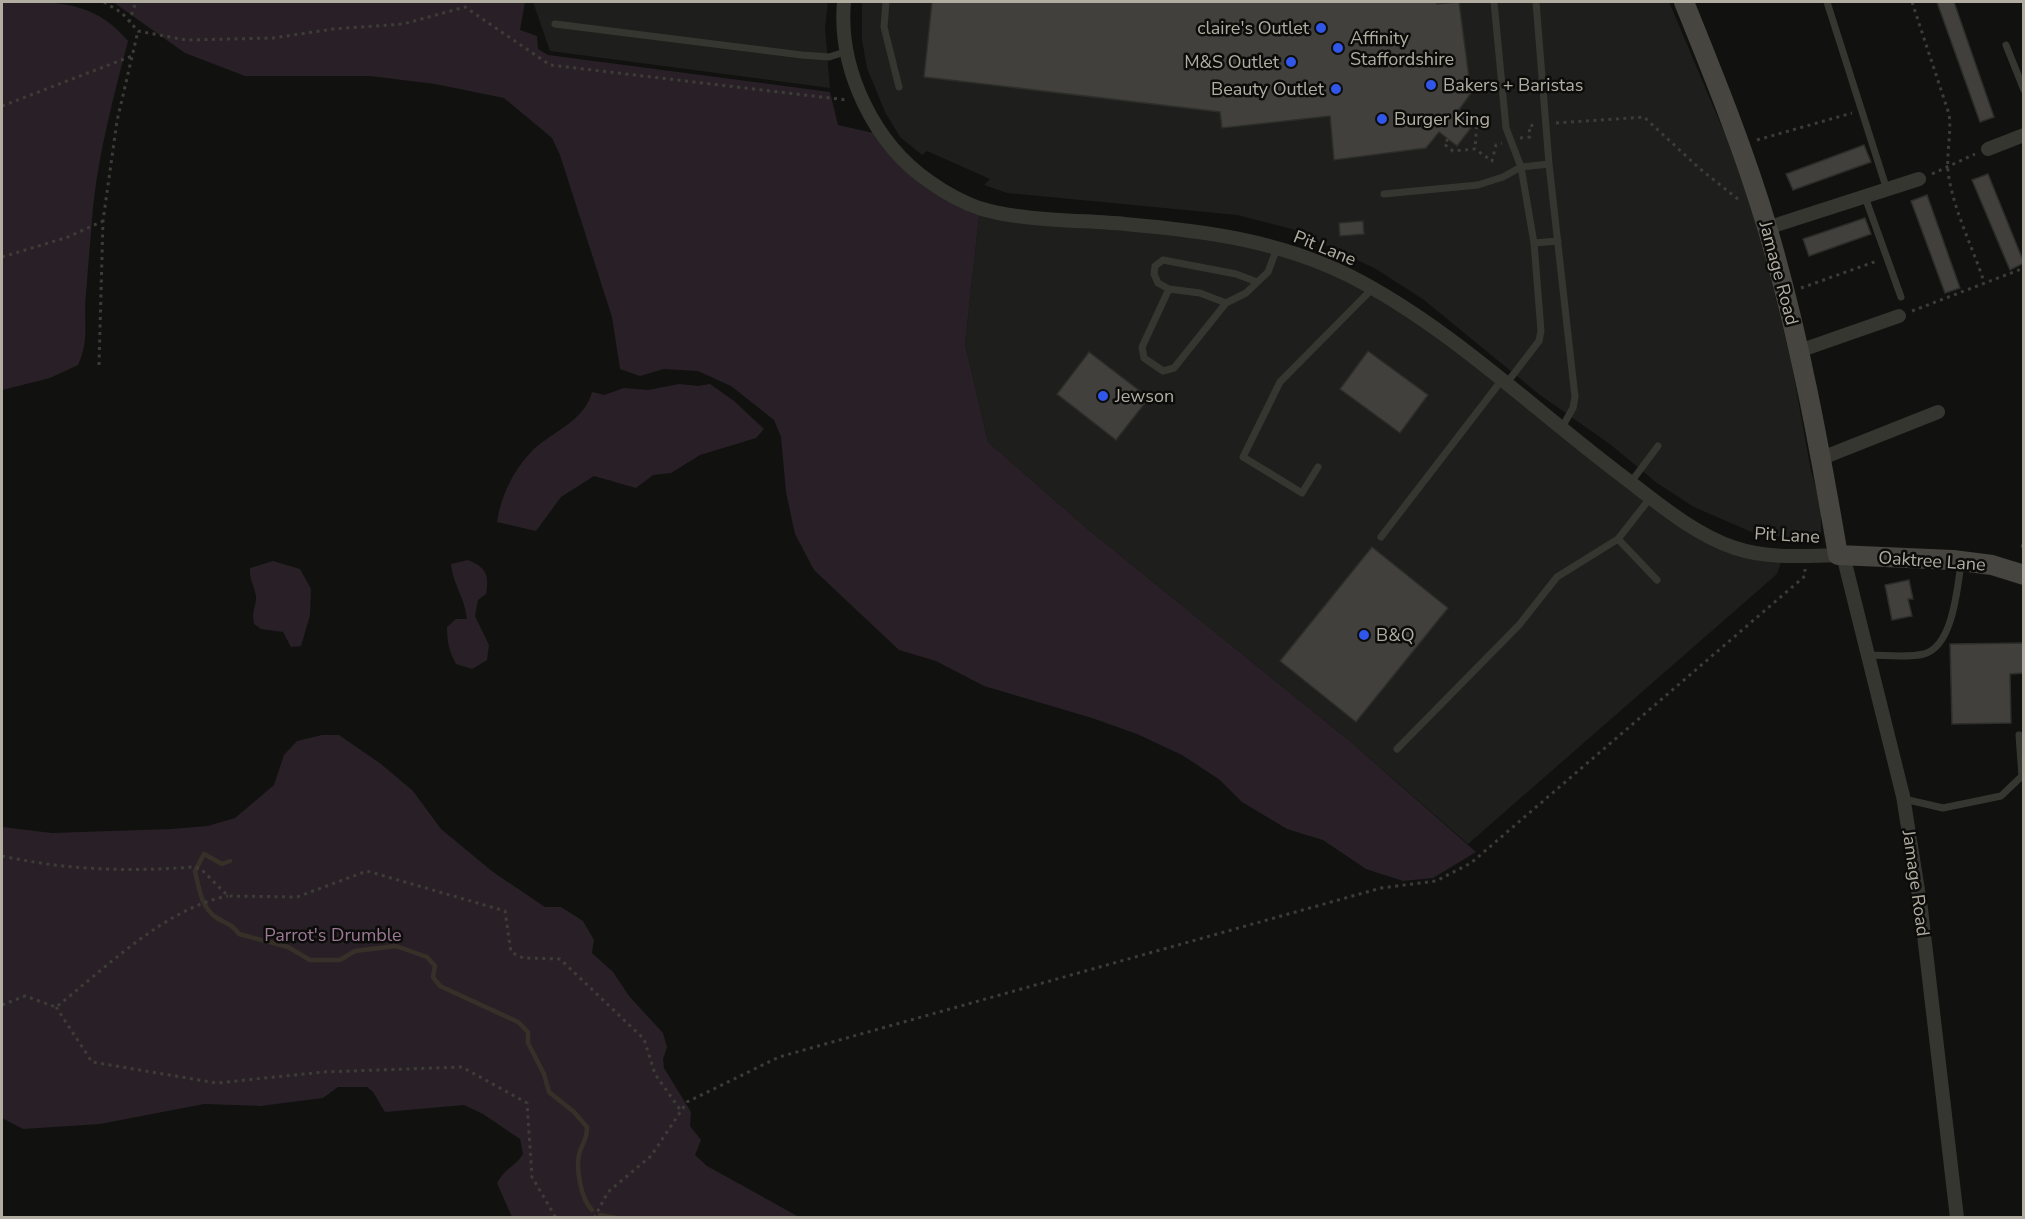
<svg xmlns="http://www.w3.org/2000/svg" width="2025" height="1219" font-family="'Nunito Sans',sans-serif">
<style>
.built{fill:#1e1e1c}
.green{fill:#282026}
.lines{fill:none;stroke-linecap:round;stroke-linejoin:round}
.stream{stroke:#363029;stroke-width:4.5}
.building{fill:#41403c;stroke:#2d2d2a;stroke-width:1.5}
.path{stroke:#3d3c37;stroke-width:3;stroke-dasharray:3 4.5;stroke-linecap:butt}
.lane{stroke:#363631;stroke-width:7}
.street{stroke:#363631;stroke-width:14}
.secondary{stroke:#46453f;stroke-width:20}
.poi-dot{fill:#3057e9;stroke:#0c0c0b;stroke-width:2}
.labels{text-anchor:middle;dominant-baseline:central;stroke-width:5;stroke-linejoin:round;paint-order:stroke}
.poi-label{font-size:18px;fill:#b1aea1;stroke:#0c0c0b;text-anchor:start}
.street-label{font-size:18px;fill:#b1aea1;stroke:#0c0c0b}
.park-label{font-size:18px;fill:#9c7995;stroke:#0c0c0b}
</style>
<rect width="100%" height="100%" fill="#111110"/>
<path class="built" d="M533,2h295l-3,26 5,60 -280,-37z
M862,2h807l58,137 32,91 32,131 20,110 10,34v28l-23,5 -42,-4 -62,-27 -37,-24 -46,-38 -71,-50 -116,-95 -48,-31 -84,-40 -55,-14 -230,-22 -23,-8 6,-6 -63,-28 -5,4 -22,-18 -15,-25 -18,-44 -5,-28z
M980,208l162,17 158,30 94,47 316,235 73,19 -6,18 -309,270 -116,-101 -261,-211 -103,-90 -23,-98z"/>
<path class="green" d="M2,2c53,-1 92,-2 126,39 -14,54 -29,110 -35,166 -2,29 -5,58 -7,87 -3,27 4,45 -8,71l-28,13 -48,12z
M113,2h412l-5,28 17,6 1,13 10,6 282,37 8,33 44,10 22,23 76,50 -15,136 23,98 103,90 261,211 124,109 -43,26 -30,3 -37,-12 -43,-29 -36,-11 -45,-27 -22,-22 -38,-25 -45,-21 -45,-16 -108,-32 -48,-25 -37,-11 -85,-80 -19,-36 -9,-42 -5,-55 -7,-17 -43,-34 -33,-15 -34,-2 -24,7 -20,-7 -8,-52 -52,-162 -8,-17 -48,-40 -69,-14 -65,-8h-125l-60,-23z
M679,384l19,2 12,-2 24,17 30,28 -8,9 -56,17 -29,18 -18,2 -17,13 -42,-12 -33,21 -25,34 -39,-9c4,-26 16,-51 34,-70 20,-20 54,-31 61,-60l12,3 20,-7 24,2z
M468,560c19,8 21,15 18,34l-8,6 -3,16 14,29 -2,15 -15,9 -16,-5c-7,-13 -9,-23 -9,-37l9,-8h11c-2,-21 -14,-34 -16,-55z
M273,561l27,8 11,20 -1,26 -9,31 -10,1 -8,-15 -22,-3 -7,-5c-3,-14 3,-19 2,-28 -2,-11 -7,-17 -6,-28z
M322,735h17l42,29 32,27 28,38 52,43 52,35h16l22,14 11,19 -2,13 21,19 16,24 34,37 4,14 -4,12 1,9 27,44 -1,14 11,14 -6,15 12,11 92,51h-287l-15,-34c9,-16 18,-16 26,-29l-3,-15 -37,-25 -19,-9 -79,7 -12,-20 -6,-5h-29l-15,11 -63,8 -56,-2 -104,20 -77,5 -21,-11v-291l50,6 119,-4 37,-3 27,-8 39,-33 10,-30 13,-14z"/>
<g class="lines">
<path class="stream" d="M230,861l-8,3 -18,-10 -9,17c4,17 6,37 22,47 10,6 15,6 22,16l49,13 22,13h30l15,-9 41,-5 31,11 8,9 -2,11 7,9 78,36 10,10v11l16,31 5,18 25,20 13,15c0,16 -6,16 -8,28 -3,15 2,44 13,55
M600,1215l16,3"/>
</g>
<path class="building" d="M932,2h505v2l22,-2 12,91 -13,18 16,13 -17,22 -18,-14 -13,16 -92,12 -4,-44 -108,12 -2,-16 -296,-35z
M1937,2h17l40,115 -14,5z
M1864,145l7,17 -78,28 -7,-16z
M1988,174l36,89 -14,7 -38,-90z
M1927,195l33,93 -15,5 -34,-92z
M1865,218l6,16 -62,22 -6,-17z
M1363,221l1,13 -24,2 -1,-13z
M1368,351l60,44 -28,38 -60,-44z
M1089,352l60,46 -33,42 -59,-46z
M1372,547l76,61 -92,114 -76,-61z
M1909,580l4,19h-5l4,17 -20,4 -7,-35z
M2024,643v30l-14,1 1,49 -59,1 -2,-80z"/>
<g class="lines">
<path class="path" d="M104,2l18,11 16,18 48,9 87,-2 60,-9 70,-5 62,-17 85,58 297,35
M1912,2l37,112c3,21 -4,43 0,64 6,35 23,68 34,101
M129,22l7,-20
M2,106l130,-50
M1465,117l3,-4 9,7 -2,29
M1556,123l88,-6 55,51 40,32
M1520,138l10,-1 -1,-11 5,-1
M1448,139l-4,5 9,7 22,-2 17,12 4,-16 6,-2
M1757,140l95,-27
M1932,174l43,-20
M2,257l66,-20 35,-16
M1801,288l76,-27
M1912,311l112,-43
M99,365l4,-144 14,-100 21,-90
M2021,546h3
M2,856c64,14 126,16 191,11l8,2 27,27 69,1 70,-26 138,40 6,41 12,6 37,1 84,80 11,35 26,37
M2,1005l23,-9 31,11c50,-39 109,-99 172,-111
M56,1007l36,55 125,21 106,-11 139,-5 65,36 5,74 24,41
M594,1218l14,-26 43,-36 36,-54 92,-45 602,-169 55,-7 35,-18 334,-287v-7"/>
<path class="lane" d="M886,2l-2,25 15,60
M1494,2l12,126 15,39 13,76 7,88 -2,10 -33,43
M1536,2l13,162 26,233 -2,11 -12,21
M1827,2l60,188
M555,24l247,31 27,2 19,-6
M2006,45l18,45
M1384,194l94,-9 25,-8 18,-10 28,-3
M1865,197l36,100
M1534,243l24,-2
M1169,289l-11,-6 -4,-9 1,-8 8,-6 73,14 21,8
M1226,303l-26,-10 -31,-4 -27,58 2,11 19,13 11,-3 52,-65 20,-10 22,-21 9,-24
M1318,467l-16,26 -59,-36 37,-75 92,-93
M1631,482l27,-36
M1651,497l-33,42 39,41
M1381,537l120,-156
M1868,655c17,0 39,3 56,-1 29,-8 33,-65 37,-90
M1397,749l122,-124 38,-48 61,-38
M1904,799l39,9 58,-12 21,-20 -3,-41"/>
<path class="street" d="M844,2c-6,67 30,142 86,180 14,10 32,20 49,26 40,13 103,12 146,16 79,7 153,16 225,52 98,50 180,130 267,196 36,27 74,61 118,76 33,11 69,8 103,7
M1988,149l36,-14
M1767,228l152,-49
M1799,351l100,-35
M1822,458l116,-46
M1843,555l60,241 18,113 36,309"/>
<path class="secondary" d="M1684,2c30,74 60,148 83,225 32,108 52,218 71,328l115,5 39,5 32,10"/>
</g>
<g class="poi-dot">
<circle cx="1321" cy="28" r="6"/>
<circle cx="1338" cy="48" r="6"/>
<circle cx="1291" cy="62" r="6"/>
<circle cx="1431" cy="85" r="6"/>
<circle cx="1336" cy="89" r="6"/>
<circle cx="1382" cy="119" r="6"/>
<circle cx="1103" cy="396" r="6"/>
<circle cx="1364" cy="635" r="6"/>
</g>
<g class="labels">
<g class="poi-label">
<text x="1309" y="28" text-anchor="end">claire's Outlet</text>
<text x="1350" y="38">Affinity<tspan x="1350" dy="21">Staffordshire</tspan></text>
<text x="1279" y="62" text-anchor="end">M&amp;S Outlet</text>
<text x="1443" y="85">Bakers + Baristas</text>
<text x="1324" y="89" text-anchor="end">Beauty Outlet</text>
<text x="1394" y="119">Burger King</text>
<text x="1115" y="396">Jewson</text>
<text x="1376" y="635">B&amp;Q</text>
</g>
<g class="street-label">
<text transform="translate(1325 248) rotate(22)">Pit Lane</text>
<text transform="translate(1779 273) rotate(75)">Jamage Road</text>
<text transform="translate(1787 535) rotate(3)">Pit Lane</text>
<text transform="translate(1932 561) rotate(4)">Oaktree Lane</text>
<text transform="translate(1916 883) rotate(82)">Jamage Road</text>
</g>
<g class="park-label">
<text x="333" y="935">Parrot's Drumble</text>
</g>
</g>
<rect width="2025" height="1219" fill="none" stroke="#b1aea1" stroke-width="6"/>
</svg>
